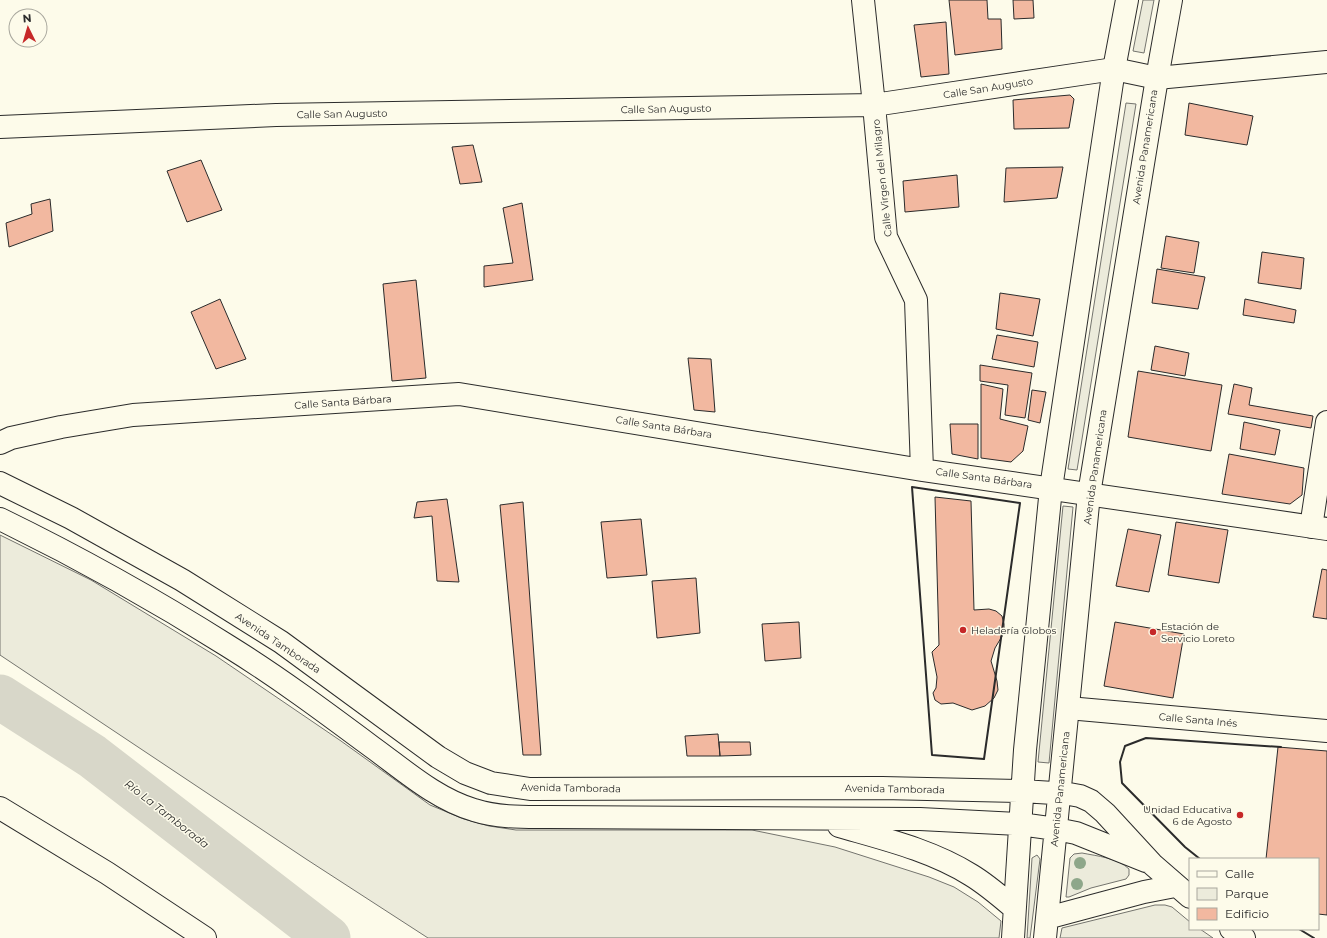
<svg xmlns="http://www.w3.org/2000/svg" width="1327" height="938" font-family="Montserrat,sans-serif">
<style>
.green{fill:#ecebdb;stroke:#74746e}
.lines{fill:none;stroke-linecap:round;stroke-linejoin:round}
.river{stroke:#d8d7c9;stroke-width:45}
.building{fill:#f2b8a0;stroke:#2b2b2b}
.minor-casing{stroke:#2b2b2b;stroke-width:24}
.major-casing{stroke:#2b2b2b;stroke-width:24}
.minor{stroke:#fdfbea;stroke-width:22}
.major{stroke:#fdfbea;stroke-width:22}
.wall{stroke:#2b2b2b;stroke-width:2}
.tree{fill:#8ea78a}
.poi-dot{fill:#c62828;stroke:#fdfbea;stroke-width:1.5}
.labels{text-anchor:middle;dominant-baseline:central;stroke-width:3;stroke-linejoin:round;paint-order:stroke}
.street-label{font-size:10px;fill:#2b2b2b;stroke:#fdfbea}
.poi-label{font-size:10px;fill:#2b2b2b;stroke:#fdfbea;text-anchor:start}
.water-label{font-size:11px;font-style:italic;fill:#2b2b2b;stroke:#fdfbea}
</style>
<rect width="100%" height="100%" fill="#fdfbea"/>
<path class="green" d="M1143,0h11l-10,53 -11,-2z
M1126,103l10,1 -59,366 -9,-1z
M1063,506l10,1 -24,256 -11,-1z
M0,535l91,45 125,76 125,85 89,64 34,14 25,7 27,4h236l83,17 94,30 25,10 24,15 23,19 -2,17h-571l-122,-79 -306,-204z
M1082,853c15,3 36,5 47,16v6l-3,4 -35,9 -22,9h-3l4,-39 4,-4z
M1037,855l3,4 -10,79h-3l5,-80z
M1155,905h10l7,2 18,15v7h10l13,9h-153l2,-10z"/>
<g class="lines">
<path class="river" d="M0,697l92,59 236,182"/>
</g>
<path class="building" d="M949,0h38l1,19h13l1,30 -47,6z
M1013,0h20l1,18 -20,1z
M946,22l3,52 -28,3 -7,-52z
M1070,95l4,4 -5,29 -55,1 -1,-29z
M1189,103l64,13 -6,29 -62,-10z
M473,145l9,37 -22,2 -8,-37z
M201,160l21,50 -35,12 -20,-51z
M1063,167l-6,31 -53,4 2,-34z
M957,175l2,32 -54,5 -2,-31z
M50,199l3,32 -44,16 -3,-24 26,-9 -1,-10z
M522,203l11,77 -49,7v-21l29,-3 -10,-55z
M1166,236l33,6 -5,31 -33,-5z
M1262,252l42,6 -3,31 -43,-6z
M1157,269l48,8 -7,32 -46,-6z
M416,280l10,98 -34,3 -9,-97z
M1000,293l40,6 -7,37 -37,-7z
M220,299l26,60 -30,10 -25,-57z
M1245,299l51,11 -2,13 -51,-8z
M997,335l41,7 -4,25 -42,-8z
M1155,346l34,7 -4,23 -34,-6z
M688,358l23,1 4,53 -21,-2z
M980,365l52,8 -7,45 -20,-3 3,-30 -28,-4z
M1138,371l84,14 -11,66 -83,-14z
M981,384l22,5 -3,30 28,7 -5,25 -12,11 -30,-4z
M1234,384l18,4 -3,17 64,11 -2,12 -83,-14z
M1032,390l14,2 -6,31 -12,-3z
M1244,422l36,8 -5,25 -35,-6z
M950,424h28v35l-26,-5z
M1229,454l75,14 -2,27 -12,9 -68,-10z
M935,497l36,4 3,109 15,-1 7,2 6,5 2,8v9l-9,15 -4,13 6,20 1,9 -4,8 -9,8 -13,4 -19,-7 -12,1 -6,-4 -2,-7 3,-5 1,-11 -5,-25 7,-7z
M447,499l12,83 -22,-1 -5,-65 -18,2 3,-16z
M523,502l18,253h-18l-23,-250z
M641,519l6,56 -40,3 -6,-56z
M1176,522l52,8 -9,53 -51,-8z
M1128,529l33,6 -12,57 -33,-6z
M1322,569l5,1v49l-14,-2z
M696,578l4,55 -43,5 -5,-57z
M799,622l2,36 -36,3 -3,-37z
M1115,622l69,12 -11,64 -69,-12z
M718,734l2,22h-33l-2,-20z
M719,742h31l1,13 -31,1z
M1278,747l49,4v164l-9,-1v-55h-52z"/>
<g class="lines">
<defs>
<path id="minor" d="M863,0l11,105 12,132 30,63 6,170
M0,127l276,-12 598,-10 240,-36 43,9 170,-16
M0,443l11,-5 50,-11 72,-12 326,-21 463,76 405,59
M1311,527l16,-105
M1068,708l259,23
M0,808l107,65 98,65"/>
<path id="major" d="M0,483l71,35 111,62 99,62 157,115 27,16 26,10 39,6 352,-1 140,3 47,3 11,2 11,5 14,12 47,51 38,33
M0,519c78,38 155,81 228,127 50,31 97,66 144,101 32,23 64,52 102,63 25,8 51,7 76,7l370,2 100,5 36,5 20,4 70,28
M839,826c45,13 92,24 132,49 15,9 29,21 43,33
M1047,918l97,-26 31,-6
M1231,929l13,9
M1013,938l12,-188 26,-262 63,-419 13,-69
M1045,938l44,-444 68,-416 14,-78"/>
</defs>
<use href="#minor" class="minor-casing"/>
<use href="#major" class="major-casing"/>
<use href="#minor" class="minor"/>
<use href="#major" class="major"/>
<path class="wall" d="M912,487l108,16 -36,256 -52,-4z
M1200,859l-15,-12 -63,-64 -2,-21 5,-16 21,-8 135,9
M1299,929l15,9"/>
</g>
<g class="tree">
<circle cx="1080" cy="863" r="6"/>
<circle cx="1077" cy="884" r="6"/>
</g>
<g class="poi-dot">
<circle cx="963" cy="630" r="4"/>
<circle cx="1153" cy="632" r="4"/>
<circle cx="1240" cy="815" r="4"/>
</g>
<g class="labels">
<g class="street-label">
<text transform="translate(988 88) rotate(-9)">Calle San Augusto</text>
<text transform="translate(666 109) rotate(-1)">Calle San Augusto</text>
<text transform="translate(342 114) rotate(-1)">Calle San Augusto</text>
<text transform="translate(1145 147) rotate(-81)">Avenida Panamericana</text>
<text transform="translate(882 178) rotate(-96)">Calle Virgen del Milagro</text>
<text transform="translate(343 402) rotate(-4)">Calle Santa Bárbara</text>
<text transform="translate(664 427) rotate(9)">Calle Santa Bárbara</text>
<text transform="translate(1095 467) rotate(-82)">Avenida Panamericana</text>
<text transform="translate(984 478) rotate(8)">Calle Santa Bárbara</text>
<text transform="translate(278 643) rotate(34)">Avenida Tamborada</text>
<text transform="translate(1198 720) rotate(5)">Calle Santa Inés</text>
<text transform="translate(571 788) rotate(1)">Avenida Tamborada</text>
<text transform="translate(895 789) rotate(1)">Avenida Tamborada</text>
<text transform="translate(1060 789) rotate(-84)">Avenida Panamericana</text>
</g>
<g class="poi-label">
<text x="1161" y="626">Estación de<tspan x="1161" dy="12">Servicio Loreto</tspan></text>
<text x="971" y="630">Heladería Globos</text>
<text x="1232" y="809" text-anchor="end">Unidad Educativa<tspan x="1232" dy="12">6 de Agosto</tspan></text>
</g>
<g class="water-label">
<text transform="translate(167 814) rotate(38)">Río La Tamborada</text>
</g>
</g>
<rect x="1189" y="858" width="130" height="72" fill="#fdfbea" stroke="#a9a89e"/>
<rect x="1197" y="871" width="20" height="6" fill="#fdfbea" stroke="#a9a89e"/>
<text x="1225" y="878" font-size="12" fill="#2b2b2b">Calle</text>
<rect x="1197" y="888" width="20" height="12" fill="#ecebdb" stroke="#a9a89e"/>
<text x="1225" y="898" font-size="12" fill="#2b2b2b">Parque</text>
<rect x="1197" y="908" width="20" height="12" fill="#f2b8a0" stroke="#a9a89e"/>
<text x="1225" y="918" font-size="12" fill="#2b2b2b">Edificio</text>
<g transform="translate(28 28) rotate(355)"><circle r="19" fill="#fdfbea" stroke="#a9a89e"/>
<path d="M0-3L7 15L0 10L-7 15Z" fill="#c62828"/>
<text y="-6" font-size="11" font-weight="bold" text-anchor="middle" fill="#2b2b2b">N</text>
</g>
</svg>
